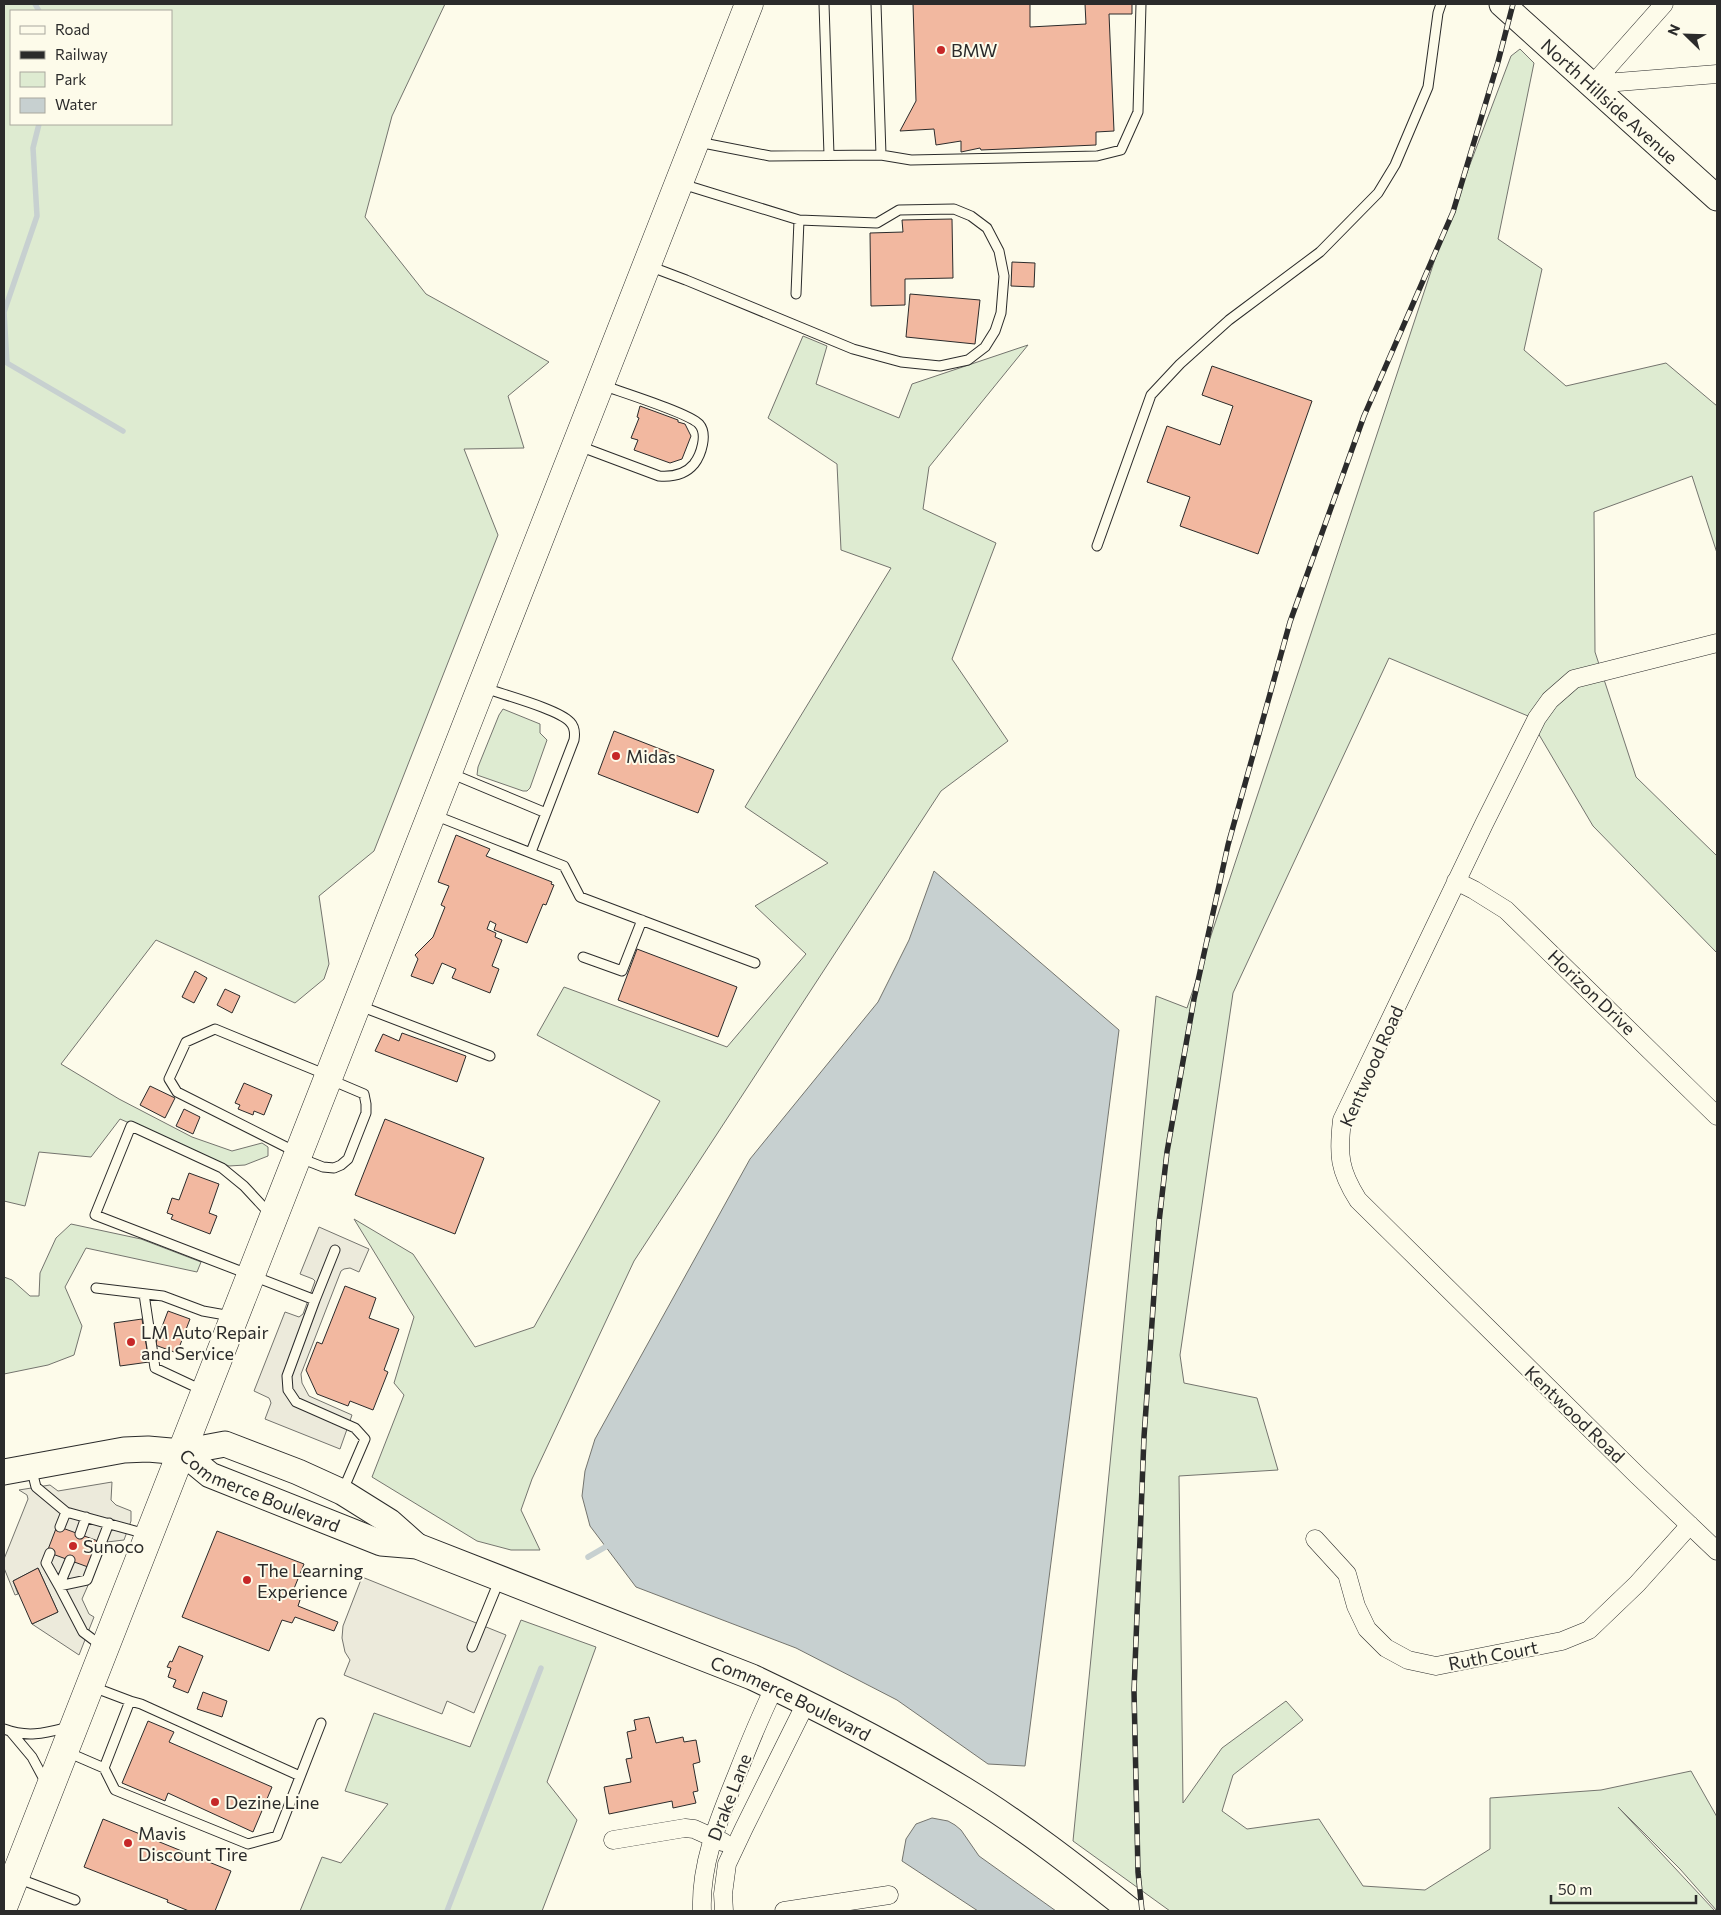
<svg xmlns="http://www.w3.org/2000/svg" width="1721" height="1915" font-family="Commissioner,sans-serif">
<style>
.green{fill:#deebd1;stroke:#74746e;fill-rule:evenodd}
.parking{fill:#eceadb;stroke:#74746e}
.water{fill:#c7d0d0;stroke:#74746e}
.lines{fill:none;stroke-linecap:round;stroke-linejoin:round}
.stream{stroke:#c7d0d0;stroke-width:5.5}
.building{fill:#f2b8a0;stroke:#2b2b2b}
.lane-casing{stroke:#2b2b2b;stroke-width:11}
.street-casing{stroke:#2b2b2b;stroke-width:19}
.secondary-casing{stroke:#2b2b2b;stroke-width:27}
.primary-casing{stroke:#2b2b2b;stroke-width:29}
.lane{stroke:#fdfbea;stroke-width:9}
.street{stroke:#fdfbea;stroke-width:18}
.secondary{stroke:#fdfbea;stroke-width:25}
.primary{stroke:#fdfbea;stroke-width:28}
.rail-casing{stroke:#2b2b2b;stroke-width:5.5}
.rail{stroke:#fdfbea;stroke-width:4;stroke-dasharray:11;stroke-linecap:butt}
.poi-dot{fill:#c62828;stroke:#fdfbea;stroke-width:2}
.labels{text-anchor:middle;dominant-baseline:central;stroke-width:4;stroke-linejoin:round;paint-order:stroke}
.poi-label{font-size:18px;fill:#2b2b2b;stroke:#fdfbea;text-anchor:start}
.street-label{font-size:18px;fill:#2b2b2b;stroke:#fdfbea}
</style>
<rect width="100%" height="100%" fill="#fdfbea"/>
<path class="green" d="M4,4h441l-53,112 -27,101 61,77 123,68 -41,34 16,52 -60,1 34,86 -124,316 -55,45 10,68 -5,15 -29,24 -139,-63 -95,124 58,35 73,38 40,14 30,-8 6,4v9l-23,9 -16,1 -109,-47 -29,38 -52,-5 -14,54 -21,-5zM11,11h160v113h-160z
M1520,49l14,14 -36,176 44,30 -18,81 42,36 100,-23 51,43v147l-25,-77 -98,36 1,140 41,125 81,79v97l-124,-127 -65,-110 -139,-58 -156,335 -53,362 4,28 73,15 21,72 -99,6 4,327 39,-55 64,-47 17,19 -70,55 -11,36 25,18 72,-10 44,67 62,4 65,-41v-51l111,-8 90,-19 26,46v94l-37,-42 -62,-62 97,104h-545l-97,-70 83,-845 31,12 254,-767 70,-185z
M803,336l24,10 -11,38 83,34 13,-34 116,-39 -99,122 -6,42 73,34 -44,116 56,82 -67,50 -307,470 -102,218 -11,31 19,40h-29l-34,-9 -105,-64 32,-82 -10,-12 20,-66 -60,-98 59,35 62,93 59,-20 126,-226 -123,-66 27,-48 163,60 79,-93 -51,-48 73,-43 -83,-56 146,-239 -50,-18 -4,-86 -69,-46z
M503,709l37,15v9l7,7 -17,48 -3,3h-4l-46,-16 1,-8 21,-52z
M71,1224l70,15 60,23 -4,10 -111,-24 -21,39 17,39 -8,29 -26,10 -44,9v-97l8,3 18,16h9l1,-23 16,-35z
M521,1620l75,27 -49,135 30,38 -35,91h-242l22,-54 19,6 47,-59 -43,-13 29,-78 96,34z"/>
<path class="parking" d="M319,1227l50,22 -10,23 -9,-4 -6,1 -3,2 -40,103 1,9 7,13 43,19 -12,34 -75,-30 6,-16 -1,-3 -1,-2 -15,-7 31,-79 14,5 4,-3 12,-33 -2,-2 -13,-5z
M112,1482l-1,18 5,5 15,6v10l-7,19 -17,2 -25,57 7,15 5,3 -15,38 -47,-31 26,-12 -20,-44 -25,13 5,13 -3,1 -11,-27v-9l24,-60 -1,-4 -8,-5 31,-5 8,6z
M362,1577l144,58 -32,78 -27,-12 -5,13 -98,-39 6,-15 -5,-8 -3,-14 1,-12z"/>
<path class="water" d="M934,871l185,159 -94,736 -37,-2 -91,-64 -101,-52 -160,-61 -46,-61 -8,-30 3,-25 10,-32 155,-280 128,-157 31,-62z
M932,1818l16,3 7,4 6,5 18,26 77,55h-78l-76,-50 4,-22 10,-15z"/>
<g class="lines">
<path class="stream" d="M35,4l4,7
M39,124l-6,24 4,68 -33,96 3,51 116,68
M588,1557l19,-11
M447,1911l94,-243"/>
</g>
<path class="building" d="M913,4h117v23l56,-3 -1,-20h47v10h-23l5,117 -18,1v13l-115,5 -1,-2 -19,4v-11l-25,4 -2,-16 -34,2 16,-30z
M952,219l1,59 -48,1v26l-34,1 -1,-73 33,-1 -1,-12z
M1012,262l23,1 -1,24 -23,-1z
M910,294l70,6 -5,44 -69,-7z
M1212,366l100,35 -54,153 -78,-28 10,-29 -43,-15 20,-56 53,19 13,-39 -31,-11z
M640,406l38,14v2l7,2 6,12 -9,23 -12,4 -36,-13 4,-10 -7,-2 8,-20 -2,-1z
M614,731l100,39 -16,43 -100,-39z
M456,835l34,14 -4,7 66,26 -1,2 3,1 -8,20 -3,-1 -16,39 -33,-13 2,-6 -6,-3 -3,8 9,4 -1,4 7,3 -10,26 7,3 -9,24 -38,-15 4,-9 -14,-6 -9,21 -22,-8 7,-17 -3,-4 18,-18 12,-30 -4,-2 8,-19 -11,-4z
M637,949l100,38 -19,50 -100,-37z
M195,971l12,7 -13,25 -12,-6z
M225,989l15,7 -8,17 -15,-8z
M402,1033l64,23 -9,26 -82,-31 8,-17 16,7z
M244,1083l28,12 -8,20 -10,-4 -1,4 -15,-6 2,-4 -5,-2z
M150,1086l25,12 -10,20 -25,-13z
M184,1109l16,8 -7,17 -17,-8z
M385,1119l99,39 -29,76 -100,-39z
M189,1173l30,11 -10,29 8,3 -7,18 -39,-15 2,-4 -6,-2 5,-15 7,2z
M345,1286l31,12 -7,20 30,11 -15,41 4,2 -15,38 -23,-9 -2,5 -31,-12 -11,-24 11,-28 5,2z
M168,1311l22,8 -13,34 -22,-8z
M142,1319l7,43 -29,4 -6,-43z
M57,1526l41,15 -10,26 -41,-15z
M217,1531l87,33 -13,32 9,4 -2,6 40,16 -4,9 -39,-14 -3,6 -10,-3 -13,31 -87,-34z
M38,1568l20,44 -26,12 -19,-43z
M179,1646l24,10 -15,37 -15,-6 3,-7 -8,-3 3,-9 -4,-1 3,-6 2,1z
M203,1692l24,9 -5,16 -25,-8z
M649,1717l7,26 27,-6 1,5 12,-2 4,22 -7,2 5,27 -5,1 3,11 -23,5 -1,-7 -63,13 -5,-27 27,-5 -5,-23 6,-1 -5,-26 9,-2 -2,-10z
M148,1721l26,11 -5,10 103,45 -19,45 -85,-39 -3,8 -43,-18z
M103,1819l128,52 -16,40h-26l-22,-9 1,-2 -84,-33z"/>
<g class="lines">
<defs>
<path id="lane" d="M824,4l5,151
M698,142l72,14 111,-1 -5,-151
M881,155l30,5 186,-4 24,-6 17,-38 3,-108
M649,266l37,14 167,69 48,13 39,4 28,-6 17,-13 10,-16 6,-18 3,-37 -5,-25 -12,-23 -16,-12 -17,-7 -55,1 -22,13 -78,-3 -117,-36
M796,294l3,-74
M579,446l80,30c13,1 26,-1 35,-12 7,-9 14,-30 5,-40 -10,-11 -78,-32 -97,-39
M1097,546l54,-151 29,-31 49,-44 91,-68 58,-59 17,-28 33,-78 10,-74 3,-9
M485,688c19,7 73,21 85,34 5,5 5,12 4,18l-43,112
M450,773l96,40
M434,815l130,51 16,31 175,66
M583,957l39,14 20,-51
M360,1006l130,50
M296,1152l-119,-60 -8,-13 17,-37 29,-13 112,46
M300,1158l23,9 11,1 7,-3 7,-6 18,-46v-9l-2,-10 -33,-14
M270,1214l-26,-28 -22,-18 -91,-42 -36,89 220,85 20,-50
M96,1288l67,8 40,15 28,5
M144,1294l11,74 47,22
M315,1300l-28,76 1,14 8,12 59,26 10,11 -22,51
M31,1467l5,20 30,25 80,22
M60,1527l6,-15
M80,1534l6,-17
M50,1553l-4,10 13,23 28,-6 22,-57
M70,1560l-11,26 24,46 20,15
M472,1647l27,-66
M130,1701l11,3 159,72
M4,1729c24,9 41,4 65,-2
M11,1732l21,25 14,26
M67,1752l37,16 26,-67 -37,-14
M104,1768l11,22 133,54 29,-8 44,-113
M17,1878l58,22"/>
<path id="street" d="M1593,84l124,-10
M1593,84l71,-80
M1717,643l-143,36 -24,21 -13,18 -53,106 -142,296c-4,35 -3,50 16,80l279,275 80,76
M1456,881l18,9 32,20 211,206
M1315,1539l32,35 9,32 11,23 19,19 22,12 28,6 126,-25 27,-11 48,-46 53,-59
M613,1840l72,-12 9,1 29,13
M702,1911c-2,-49 18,-94 36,-139 11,-28 23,-57 36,-84
M724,1911l-1,-17 4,-30 17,-36 62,-125
M784,1911l105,-16"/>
<g id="secondary">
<path id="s1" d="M1502,4l215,194"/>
<path id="s2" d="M182,1452l28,23 171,68 36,3 335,131c72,34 143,70 211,112 59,36 114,79 168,122"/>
<path d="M4,1472l120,-22 24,-1 34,3 43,-8 73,28 44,20 48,30 27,24"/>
</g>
<path id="primary" d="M4,1905l745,-1901"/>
</defs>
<use href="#lane" class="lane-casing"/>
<use href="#street" class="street-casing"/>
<use href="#secondary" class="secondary-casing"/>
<use href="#primary" class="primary-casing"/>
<use href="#lane" class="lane"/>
<use href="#street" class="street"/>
<use href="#secondary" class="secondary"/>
<use href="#primary" class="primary"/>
<defs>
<path id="rail" d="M1142,1911l-4,-39 -4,-181 10,-254 15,-215 8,-70 27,-153 34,-154 62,-223 74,-206 89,-204 45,-150 15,-58"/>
</defs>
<use href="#rail" class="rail-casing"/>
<use href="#rail" class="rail"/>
</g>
<g class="poi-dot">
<circle cx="941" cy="50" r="5"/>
<circle cx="616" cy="756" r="5"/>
<circle cx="131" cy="1342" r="5"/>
<circle cx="73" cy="1546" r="5"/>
<circle cx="247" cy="1580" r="5"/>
<circle cx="215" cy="1802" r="5"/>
<circle cx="128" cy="1843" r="5"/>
</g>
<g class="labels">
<g class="poi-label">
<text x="951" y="50">BMW</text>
<text x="626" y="756">Midas</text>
<text x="141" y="1332">LM Auto Repair<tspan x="141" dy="21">and Service</tspan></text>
<text x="83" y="1546">Sunoco</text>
<text x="257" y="1570">The Learning<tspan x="257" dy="21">Experience</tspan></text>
<text x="225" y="1802">Dezine Line</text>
<text x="138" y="1833">Mavis<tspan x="138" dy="21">Discount Tire</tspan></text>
</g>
<g class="street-label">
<text stroke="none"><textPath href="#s1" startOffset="145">North Hillside Avenue</textPath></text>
<text transform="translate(1592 992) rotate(44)">Horizon Drive</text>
<text transform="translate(1371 1066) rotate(-66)">Kentwood Road</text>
<text transform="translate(1575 1414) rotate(44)">Kentwood Road</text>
<text stroke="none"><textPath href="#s2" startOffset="88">Commerce Boulevard</textPath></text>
<text transform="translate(1493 1655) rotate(-11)">Ruth Court</text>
<text stroke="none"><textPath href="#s2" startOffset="660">Commerce Boulevard</textPath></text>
<text transform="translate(729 1797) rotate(-69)">Drake Lane</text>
</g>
</g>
<rect width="1721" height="1915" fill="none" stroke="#2b2b2b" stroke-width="10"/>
<rect x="10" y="10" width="162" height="115" fill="#fdfbea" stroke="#a9a89e"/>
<rect x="20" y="26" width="25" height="8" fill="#fdfbea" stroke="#a9a89e"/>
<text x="55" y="35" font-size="15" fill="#2b2b2b">Road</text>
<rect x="20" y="51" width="25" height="8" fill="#2b2b2b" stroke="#a9a89e"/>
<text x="55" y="60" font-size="15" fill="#2b2b2b">Railway</text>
<rect x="20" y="72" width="25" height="15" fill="#deebd1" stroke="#a9a89e"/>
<text x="55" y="85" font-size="15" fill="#2b2b2b">Park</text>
<rect x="20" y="98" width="25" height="15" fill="#c7d0d0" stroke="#a9a89e"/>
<text x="55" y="110" font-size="15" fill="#2b2b2b">Water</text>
<g transform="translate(1686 35) rotate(293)" stroke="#fdfbea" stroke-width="4" paint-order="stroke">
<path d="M0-4L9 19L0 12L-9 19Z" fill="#2b2b2b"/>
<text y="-8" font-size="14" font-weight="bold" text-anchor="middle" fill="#2b2b2b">N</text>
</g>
<path d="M1551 1895v8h145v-8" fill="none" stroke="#2b2b2b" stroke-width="2.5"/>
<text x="1558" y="1895" font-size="15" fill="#2b2b2b" stroke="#fdfbea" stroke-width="4" paint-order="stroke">50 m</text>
</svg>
